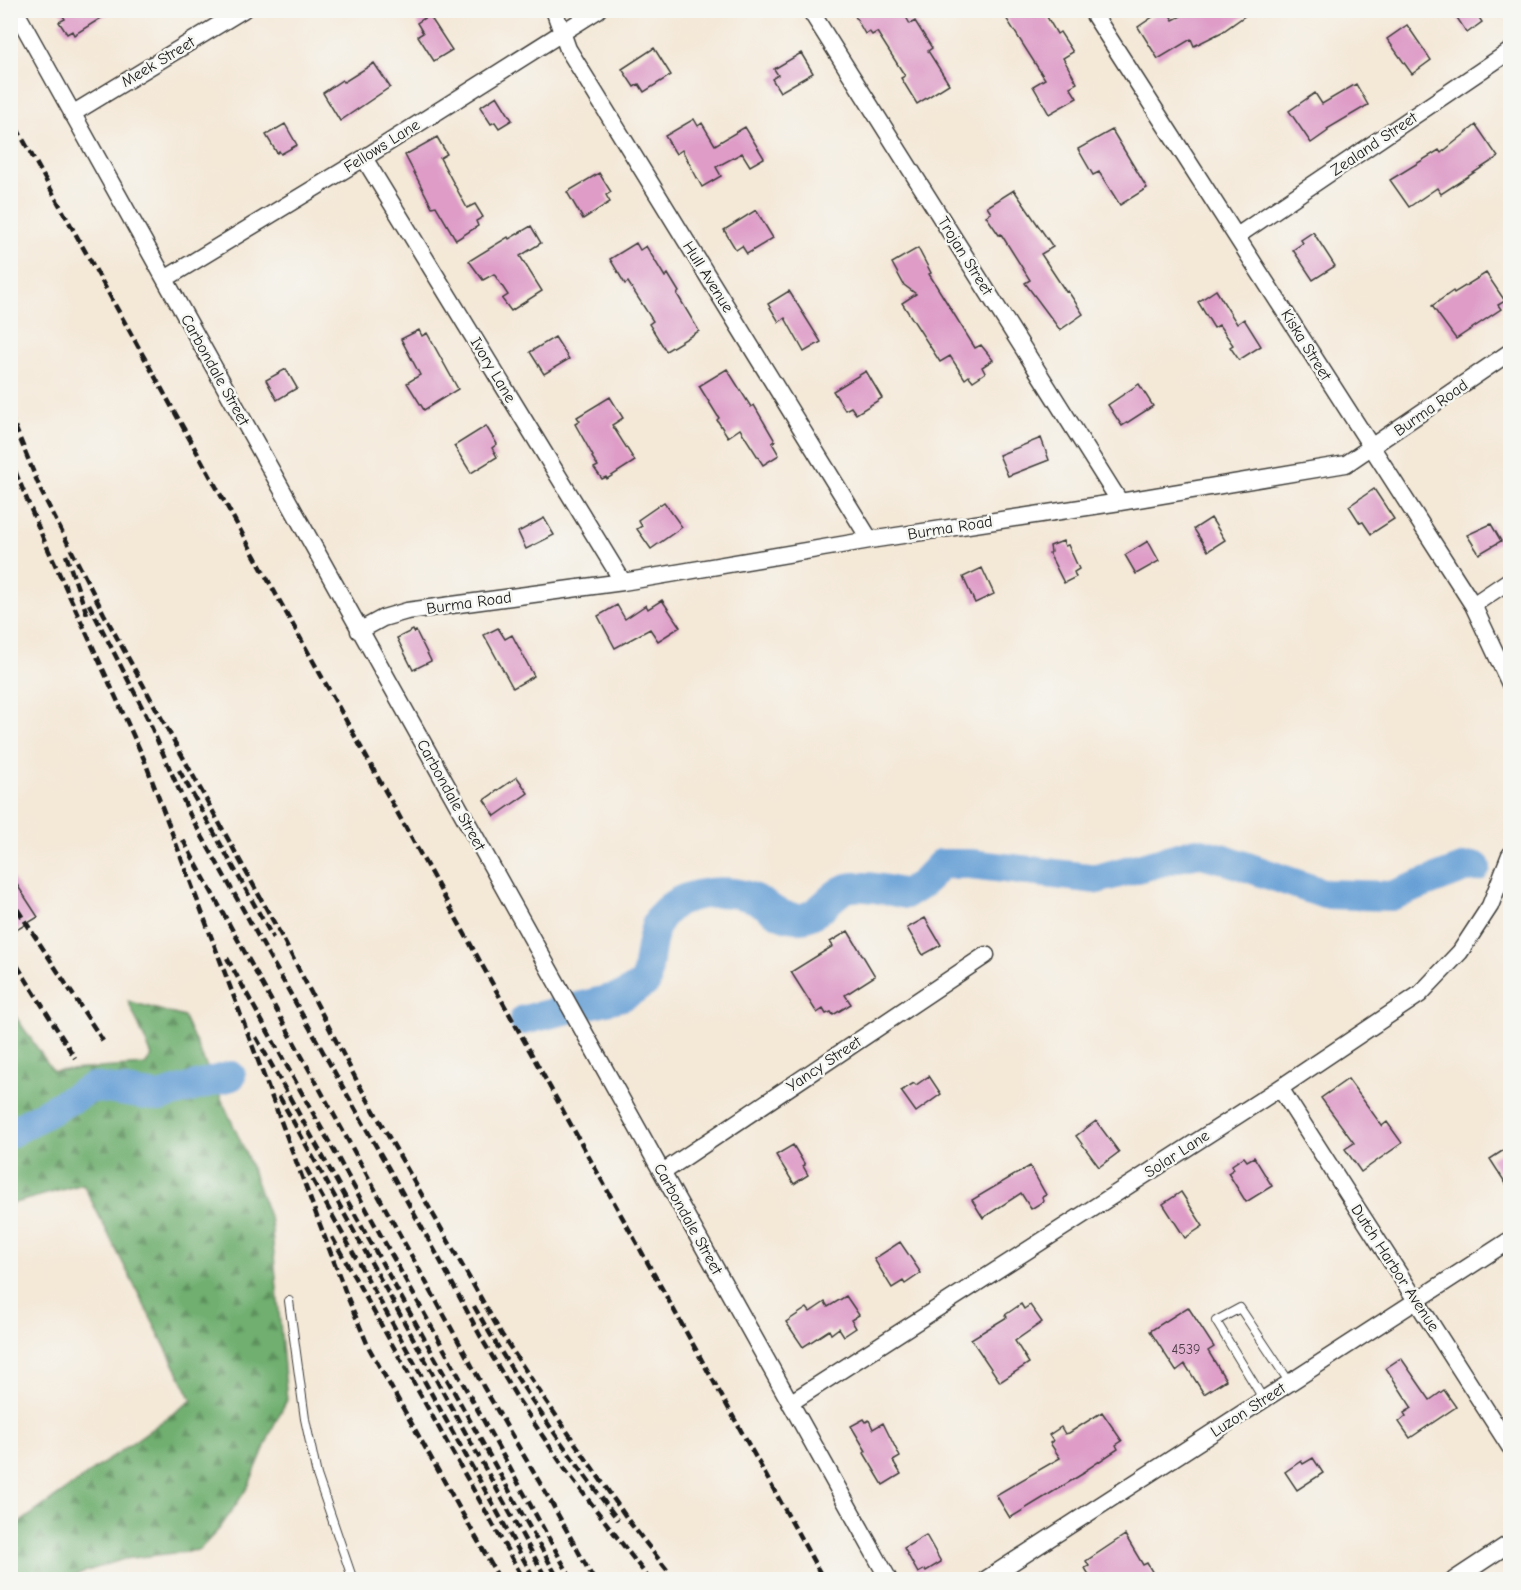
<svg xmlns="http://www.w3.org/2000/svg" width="1521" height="1590" font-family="'Comic Neue',sans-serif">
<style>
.forest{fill:url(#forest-firs);stroke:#466646;stroke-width:1.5}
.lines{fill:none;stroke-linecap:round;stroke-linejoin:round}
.river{stroke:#67a0d6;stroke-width:30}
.building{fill:#de9cc7}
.lane-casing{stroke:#3c3b38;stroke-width:10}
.street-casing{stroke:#3c3b38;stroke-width:19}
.lane{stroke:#fff;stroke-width:8}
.street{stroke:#fff;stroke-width:16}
.rail{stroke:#1c1c1c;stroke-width:4.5;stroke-dasharray:9 4.5;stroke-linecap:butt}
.labels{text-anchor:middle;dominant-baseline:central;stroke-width:5;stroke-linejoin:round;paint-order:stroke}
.number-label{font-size:14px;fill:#4c3c47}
.street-label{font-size:16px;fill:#1c1c1c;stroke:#f6f6f2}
</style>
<defs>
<pattern id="forest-firs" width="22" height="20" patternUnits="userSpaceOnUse" patternTransform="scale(1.5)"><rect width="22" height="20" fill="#70af70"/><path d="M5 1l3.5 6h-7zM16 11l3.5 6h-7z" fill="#5b8e5b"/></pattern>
</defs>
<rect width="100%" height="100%" fill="#f6f6f2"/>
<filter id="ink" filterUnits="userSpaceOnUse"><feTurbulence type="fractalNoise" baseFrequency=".0167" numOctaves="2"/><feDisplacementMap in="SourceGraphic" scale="12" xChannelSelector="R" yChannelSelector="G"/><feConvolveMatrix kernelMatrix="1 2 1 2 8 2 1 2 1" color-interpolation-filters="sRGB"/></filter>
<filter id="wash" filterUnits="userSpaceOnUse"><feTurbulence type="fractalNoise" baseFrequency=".008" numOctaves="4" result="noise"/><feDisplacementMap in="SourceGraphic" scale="24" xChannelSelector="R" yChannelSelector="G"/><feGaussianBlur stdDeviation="1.35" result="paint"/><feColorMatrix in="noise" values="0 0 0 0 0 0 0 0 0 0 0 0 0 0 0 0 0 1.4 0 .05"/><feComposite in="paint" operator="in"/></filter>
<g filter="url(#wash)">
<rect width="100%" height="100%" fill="#f4e8d7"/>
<path class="forest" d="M128,1001l56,16 61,134 26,71 16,178 -13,25 -26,62 -28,41 -21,22 -75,9 -62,20h-51v-50l181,-129 -109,-216 -72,20v-194l42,61 92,-6 7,-9z"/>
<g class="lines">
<path class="river" d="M524,1020l99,-24 23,-14c2,-14 6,-53 13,-63 17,-26 60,-31 88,-23 20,5 28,23 54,22 17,-1 28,-21 42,-28 15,-8 47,1 63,4l16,-10 19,-20h29l127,15 100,-27 27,7 101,35 66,2 74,-28 11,-1
M10,1133l83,-46 66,10 72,-21"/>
</g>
<g id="blocks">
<path class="building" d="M59,10h55l-40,25 -2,-4 -5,3 -8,-12 6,-3z
M864,10h38l8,14 5,-3 17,27 -4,3 21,33 -32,20 -16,-26 4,-2 -28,-44 -5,3 -3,-4 -4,3 -10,-18z
M1001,10h42l14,24 3,-2 13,20 -10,6 14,25 -7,4 7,11 -28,16 -16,-28 12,-7z
M1163,10h4l6,10 20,-10h60l-31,22 -28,14 -3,-7 -33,20 -20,-32z
M1452,10h22l8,12 -15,11z
M429,15l23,35 -18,11 -16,-25 5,-3 -6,-10z
M1407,25l24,35 -19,14 -25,-35z
M654,48l17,27 -27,17 -5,-8 -5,3 -12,-18z
M801,53l12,20 -33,19 -8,-13 6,-4 -4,-6z
M374,63l16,24 -50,34 -17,-28 19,-13 2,2z
M1356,84l12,21 -41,24 1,2 -17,12 -22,-32 26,-18 7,11z
M497,96l15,24 -13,8 -4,-6 -4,2 -11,-17z
M694,119l4,7 4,-3 13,22 30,-18 19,31 -14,8 -8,-13 -26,14 5,9 -19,11 -20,-37 -6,4 -11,-18z
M285,124l12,21 -16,9 -2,-3 -2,2 -11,-18z
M1476,125l22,32 -57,37 -4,-6 -28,19 -19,-27 49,-30 2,3z
M1112,130l35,58 -27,17 -21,-33 -6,3 -15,-26z
M437,137l10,17 -7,4 27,50 8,-4 8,13 -7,4 2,5 -22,14 -20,-34 -4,1 -27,-52z
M599,173l12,19 -5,3 4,7 -27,17 -16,-27z
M1014,190l39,57 -12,7 25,38 2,-1 15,23 -23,16 -35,-47 5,-3 -29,-46 -2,1 -13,-19 5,-3 -4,-6z
M756,210l17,28 -26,16 -5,-8 -6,4 -12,-20z
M531,226l10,17 -21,13 22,35 -31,20 -9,-12 6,-4 -14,-21 -11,6 -14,-19 39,-24 1,2z
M1313,232l22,34 -22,14 -20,-30 10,-7 -2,-3z
M636,243l4,7 6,-4 19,31 3,-3 11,18 -2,2 22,37 -33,20 -17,-27 4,-3 -25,-39 -3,2 -15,-25z
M918,248l13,25 -2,1 46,74 6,-3 12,15 -11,7 3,6 -12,8 -4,-5 -4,3 -15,-23 -10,6 -38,-59 14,-9 -12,-9 -12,-22z
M1486,273l19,28 -7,4 3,4 -45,30 -24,-33 21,-15 1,2z
M1216,290l21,34 7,-5 17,27 -22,14 -9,-13 3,-2 -14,-20 -5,3 -16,-26z
M789,291l32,51 -17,10 -19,-34 -6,4 -11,-18z
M419,330l3,6 5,-3 31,56 -34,21 -17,-27 13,-8 -19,-36z
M555,337l14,22 -25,15 -14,-22z
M286,369l11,19 -20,12 -11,-20z
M727,369l24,38 3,-2 21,36 -3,2 7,12 -16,10 -23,-36 -12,8 -11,-17 2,-2 -20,-32z
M866,371l16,27 -26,16 -5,-7 -6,3 -12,-19z
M1139,384l14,22 -31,20 -14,-21z
M610,397l13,21 -11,7 23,36 -28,18 -1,-2 -4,2 -8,-11 4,-2 -6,-9 1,-1 -18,-32 5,-3 -3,-4z
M486,426l11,18 -5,4 5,9 -26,16 -17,-27z
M1041,438l8,22 -41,16 -9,-21z
M1374,489l20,30 -23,15 -8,-12 -3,1 -11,-17z
M664,502l18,25 -31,22 -14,-20 5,-3 -4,-6z
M544,518l10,17 -28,14 -8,-17z
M1211,518l14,22 -17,11 -14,-22z
M1491,524l10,17 -22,13 -12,-19z
M1063,541l2,5 3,-1 11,24 -5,3 2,5 -12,6 -15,-30 2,-1 -1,-6z
M1148,541l11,20 -23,13 -11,-19z
M982,568l12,26 -19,9 -12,-26z
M662,600l18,27 -22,14 -8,-12 -35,19 -17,-32 19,-11 8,14 21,-14 2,4z
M498,628l7,11 7,-4 22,41 -21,12 -29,-53z
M413,630l1,2 2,-1 15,30 -18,9 -16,-32z
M517,777l11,16 -33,23 -11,-16z
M10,874l28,43 -28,17z
M925,918l16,27 -18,10 -16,-27z
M848,931l27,45 -30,19 6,9 -18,11 -2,-3 -5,2 -3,-5 -6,4 -26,-41 42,-26 -3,-4z
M929,1076l12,18 -25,18 -15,-21 13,-8 2,2z
M1348,1079l34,47 5,-4 15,21 -41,29 -16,-23 9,-6 -33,-45z
M1096,1121l23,31 -20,15 -23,-31z
M793,1145l12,20 -2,1 5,9 -14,9 -18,-29z
M1510,1146v44l-20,-31z
M1244,1157l3,4 7,-4 18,29 -26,16 -18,-29 6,-4 -2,-4z
M1030,1166l16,29 -4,2 2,4 -13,8 -10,-16 -38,25 -11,-18z
M1181,1192l22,34 -18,12 -22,-34z
M900,1242l21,31 -16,11 -2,-3 -11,7 -18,-29z
M846,1296l13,19 -8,5 5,8 -12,8 -5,-8 -8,6 -2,-4 -26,17 -17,-25 21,-14 3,4 15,-10 3,5z
M1021,1304l3,5 6,-4 12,17 -27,19 14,22 -29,19 -29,-43 36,-22 -2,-2z
M1188,1307l26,40 -6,4 18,29 -22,14 -19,-30 -9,7 -26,-40z
M1401,1358l29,42 14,-10 12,17 -46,31 -11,-16 7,-6 -2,-3 8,-5 -26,-40z
M1102,1412l20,29 -6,4 2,4 -35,23 1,1 -74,45 -14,-23 64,-37 -10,-15 3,-2 -4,-6 12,-8 4,7 4,-1z
M864,1419l2,3 3,-2 4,9 10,-6 17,34 -7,4 8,13 -18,11 -19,-32 2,-2 -15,-25z
M1313,1458l10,15 -26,17 -12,-18 16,-11 2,3z
M926,1535l15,27 -15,9 -1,-2 -7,4 -14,-25z
M1125,1535l18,30 4,-2 10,17h-65l-7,-12 4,-2 -3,-5z"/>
</g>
</g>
<g filter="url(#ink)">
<use href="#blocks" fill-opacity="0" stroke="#3c3b38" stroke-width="1.5"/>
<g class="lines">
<defs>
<path id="lane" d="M289,1301l16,118 12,56 36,105
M1264,1400l-48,-79 24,-13 50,75"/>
<path id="street" d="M15,10l874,1570
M554,10l14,39 302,491
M810,10l310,492
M1091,10l382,595 37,79
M72,114l171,-104
M364,158l259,424
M1237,236l273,-185
M165,279l199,-121 234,-148
M1473,605l37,-25
M359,631l24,-13 24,-7 216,-29 247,-42 250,-38 226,-38 164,-112
M1280,1088l230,359
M663,1172l323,-217
M790,1403l490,-315 140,-94 40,-42 30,-46 20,-51
M985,1580l525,-340
M1454,1580l56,-37"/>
</defs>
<use href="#lane" class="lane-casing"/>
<use href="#street" class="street-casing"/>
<use href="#lane" class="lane"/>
<use href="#street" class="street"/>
<path class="rail" d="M10,116l814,1464
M10,414l31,77 63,123 178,323 76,146 144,252 44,66 85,123 44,56
M10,459l33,79 101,221 203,537 22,52 131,232
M66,555l21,59
M89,604l58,113 43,98 245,436 48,90 36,60 48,71 83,108
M179,770l94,168
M183,840l300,546 68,116 43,78
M10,898l93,143
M10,954l65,104
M227,958l345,622
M256,1037l303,543
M279,1096l268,484
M306,1168l229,412
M332,1237l192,343
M474,1306c42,75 92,145 144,214"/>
</g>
</g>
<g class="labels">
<g class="number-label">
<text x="1186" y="1349">4539</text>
</g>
<g class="street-label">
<text transform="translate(158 62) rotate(-31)">Meek Street</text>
<text transform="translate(1374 144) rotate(-34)">Zealand Street</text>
<text transform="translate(382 146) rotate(-32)">Fellows Lane</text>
<text transform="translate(965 256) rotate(58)">Trojan Street</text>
<text transform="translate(708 277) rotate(58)">Hull Avenue</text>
<text transform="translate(1306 345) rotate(58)">Kiska Street</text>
<text transform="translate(215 370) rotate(61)">Carbondale Street</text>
<text transform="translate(493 370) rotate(59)">Ivory Lane</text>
<text transform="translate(1431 408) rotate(-35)">Burma Road</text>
<text transform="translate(950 528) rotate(-9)">Burma Road</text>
<text transform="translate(469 603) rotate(-8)">Burma Road</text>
<text transform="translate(451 795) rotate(61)">Carbondale Street</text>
<text transform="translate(824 1064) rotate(-34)">Yancy Street</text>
<text transform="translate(1177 1154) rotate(-33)">Solar Lane</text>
<text transform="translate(688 1219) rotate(61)">Carbondale Street</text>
<text transform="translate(1395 1268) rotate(57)">Dutch Harbor Avenue</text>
<text transform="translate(1248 1410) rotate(-33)">Luzon Street</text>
</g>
</g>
<rect width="1521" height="1590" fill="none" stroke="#f6f6f2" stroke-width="36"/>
</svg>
